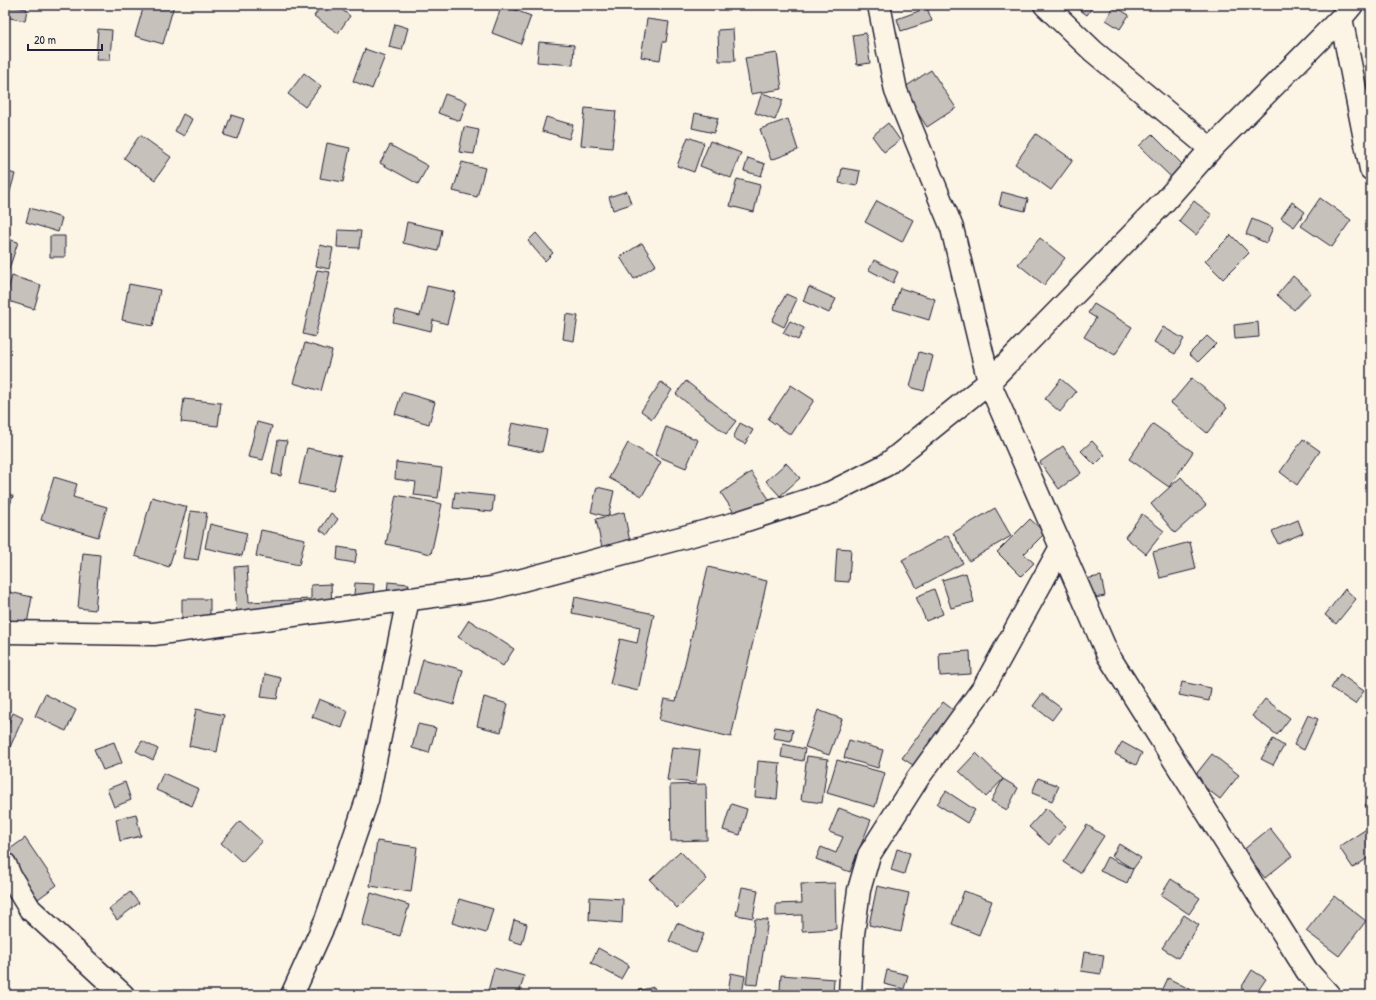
<svg xmlns="http://www.w3.org/2000/svg" width="1376" height="1000" font-family="'Patrick Hand',sans-serif">
<style>
.building{fill:#c6c1bb;stroke:#22223b}
.lines{fill:none;stroke-linecap:round;stroke-linejoin:round}
.minor-casing{stroke:#22223b;stroke-width:25}
.minor{stroke:#fcf5e5;stroke-width:22}
</style>
<rect width="100%" height="100%" fill="#fcf5e5"/>
<filter id="ink" filterUnits="userSpaceOnUse"><feTurbulence type="fractalNoise" baseFrequency=".025" numOctaves="2"/><feDisplacementMap in="SourceGraphic" scale="8" xChannelSelector="R" yChannelSelector="G"/><feConvolveMatrix kernelMatrix="1 2 1 2 8 2 1 2 1" color-interpolation-filters="sRGB"/></filter>
<g filter="url(#ink)">
<path class="building" d="M5,5l22,4 -2,12 -20,-4z
M144,5h30l-11,39 -28,-8z
M322,5h14l14,11 -12,17 -24,-17z
M502,5l29,11 -10,28 -29,-11z
M1073,5h21l-7,10z
M1114,6l15,9 -9,14 -14,-9z
M927,8l5,13 -31,10 -4,-12z
M647,19l22,3 -3,20h-3l-3,18 -19,-3z
M395,24l13,4 -6,22 -13,-3z
M98,29l14,1 -2,30h-14z
M733,29l2,32h-16l-1,-31z
M866,33l4,30 -13,2 -4,-30z
M539,42l35,3 -1,20 -36,-3z
M365,49l20,7 -13,33 -19,-8z
M777,53l5,36 -31,5 -6,-36z
M931,70l25,38 -29,19 -25,-38z
M304,73l17,13 -16,21 -17,-13z
M762,93l21,7 -8,20 -20,-7z
M445,94l22,8 -7,19 -22,-8z
M585,108l31,3 -4,37 -31,-3z
M695,113l23,5 -4,15 -22,-5z
M183,114l9,5 -8,17 -9,-5z
M231,115l13,4 -7,20 -13,-4z
M546,117l27,8 -4,14 -27,-8z
M788,119l10,31 -27,10 -11,-31z
M888,123l12,17 -16,12 -12,-16z
M464,127l15,3 -5,24 -15,-2z
M1036,134l37,26 -22,30 -36,-26z
M1152,134l31,31 -12,12 -32,-31z
M140,135l31,22 -16,23 -31,-22z
M688,137l16,6 -10,29 -17,-6z
M710,141l31,12 -10,25 -31,-12z
M327,143l23,5 -7,34 -23,-4z
M390,145l38,21 -10,18 -38,-21z
M748,158l17,6 -4,12 -17,-5z
M462,162l23,6 -8,29 -24,-6z
M842,168l18,3 -3,15 -18,-3z
M5,171l10,3 -6,21 -4,-1z
M737,179l23,6 -6,27 -24,-6z
M627,191l4,13 -18,6 -4,-13z
M1002,192l26,7 -3,12 -26,-6z
M1320,198l31,22 -19,27 -31,-21z
M877,201l36,19 -11,22 -37,-20z
M1194,201l18,14 -16,20 -17,-14z
M1292,202l13,10 -11,15 -13,-9z
M30,208l32,10 -4,14 -32,-10z
M1252,219l21,9 -7,15 -20,-9z
M407,222l35,8 -4,21 -35,-8z
M338,230l23,1 -2,17 -22,-1z
M536,233l17,20 -8,8 -17,-20z
M1231,235l18,18 -26,26 -18,-18z
M50,236h15v21h-15z
M5,238l13,4 -12,36h-1z
M1040,238l25,20 -21,27 -26,-21z
M642,243l14,22 -22,14 -14,-22z
M320,245l13,3 -4,21 -13,-3z
M874,260l24,12 -5,11 -24,-13z
M317,270l13,2 -15,65 -12,-3z
M12,276l29,9 -7,24 -29,-9z
M1293,276l18,16 -17,18 -17,-15z
M129,284l31,6 -7,36 -31,-6z
M427,286l28,6 -8,32 -14,-4 -2,11 -38,-9 3,-12 24,6z
M809,287l27,12 -7,14 -26,-12z
M900,288l35,11 -6,21 -36,-11z
M786,294l11,5 -13,28 -12,-6z
M1094,304l38,23 -17,28 -31,-18 12,-19 -8,-5z
M566,314l12,2 -4,25 -11,-2z
M790,321l14,7 -6,12 -15,-7z
M1258,322l1,15 -24,2 -1,-14z
M1163,327l21,12 -9,15 -21,-12z
M1207,336l9,8 -18,18 -9,-8z
M305,343l27,8 -11,40 -28,-8z
M919,352l14,4 -9,35 -14,-4z
M1192,378l35,30 -20,25 -36,-30z
M1061,379l15,13 -16,20 -15,-13z
M686,381l50,40 -10,13 -50,-40z
M661,382l11,8 -20,29 -11,-8z
M791,385l23,15 -23,35 -23,-16z
M402,392l33,10 -6,22 -34,-10z
M184,399l37,4 -3,23 -37,-4z
M257,422l15,4 -9,34 -15,-3z
M512,423l35,7 -5,22 -35,-7z
M740,423l13,7 -8,14 -12,-6z
M1153,424l40,28 -24,35 -40,-28z
M666,427l32,13 -12,28 -31,-13z
M1303,439l17,12 -23,34 -17,-13z
M278,440l9,1 -6,35 -9,-2z
M1092,441l13,14 -10,10 -14,-14z
M628,443l33,19 -19,34 -33,-18z
M1063,446l18,27 -22,16 -19,-27z
M307,448l34,7 -8,36 -34,-7z
M396,462l46,6 -4,30 -24,-3 2,-13 -21,-3z
M786,463l14,15 -20,18 -14,-15z
M751,472l22,33 -30,21 -22,-33z
M54,477l23,7 -4,13 34,10 -9,30 -57,-17z
M1181,477l25,28 -31,28 -24,-29z
M597,487l17,4 -6,26 -17,-5z
M455,492l39,4 -2,16 -39,-4z
M5,493l8,3 -4,12 -4,-1z
M396,495l46,9 -11,50 -45,-10z
M152,497l35,10 -18,60 -34,-11z
M995,508l16,28 -42,25 -16,-28z
M191,511l16,2 -9,47 -15,-2z
M624,512l6,30 -28,6 -6,-29z
M331,513l7,6 -11,16 -7,-5z
M1142,514l22,17 -18,23 -21,-17z
M1030,519l15,14 -21,21 10,9 -13,13 -24,-24z
M1298,520l5,13 -25,11 -6,-13z
M210,524l37,9 -5,23 -37,-8z
M261,530l44,9 -6,26 -43,-9z
M948,535l15,28 -46,25 -15,-28z
M1190,542l6,27 -36,9 -7,-26z
M338,547l19,3 -2,13 -18,-3z
M837,548l14,1 -2,33 -14,-1z
M83,553l17,2 -5,55 -17,-2z
M247,566l2,36 62,-3v-14l20,-1 1,27 -95,6 -3,-50z
M708,567l59,14 -36,156 -72,-17 5,-21 12,2z
M966,573l8,29 -23,6 -9,-28z
M1101,576l4,20 -16,3 -4,-20z
M388,582l21,2 -2,26 -21,-2z
M355,583l19,1 -2,23 -19,-1z
M934,589l9,25 -17,7 -10,-24z
M1345,589l11,10 -20,25 -11,-9z
M5,591l27,6 -6,32 -21,-5z
M575,597l79,17 -16,77 -28,-7 10,-45 17,4 3,-16 -68,-14z
M182,599h28v24l-28,1z
M469,620l45,29 -11,17 -45,-29z
M970,651l1,23 -31,2 -1,-23z
M423,659l40,11 -9,35 -40,-11z
M265,674l16,4 -4,21 -16,-2z
M1340,674l24,17 -9,13 -24,-16z
M1182,682l29,6 -2,13 -30,-6z
M45,694l31,16 -10,21 -31,-15z
M1042,694l19,14 -9,12 -19,-14z
M484,697l24,7 -7,28 -24,-6z
M319,699l29,12 -6,17 -30,-11z
M1265,699l25,19 -13,17 -25,-19z
M943,702l13,10 -40,55 -14,-9z
M196,709l28,6 -7,37 -28,-6z
M818,710l24,9 -13,36 -24,-8z
M13,713l10,5 -17,38 -1,-25z
M1308,715l10,4 -14,31 -10,-5z
M418,724l18,4 -7,25 -17,-5z
M775,727l18,3 -2,11 -18,-3z
M1273,739l11,7 -11,19 -12,-6z
M849,740l34,10 -5,18 -34,-10z
M142,741l16,8 -5,11 -17,-9z
M114,742l8,21 -19,7 -9,-21z
M1122,742l20,11 -6,12 -21,-11z
M783,744l22,5 -2,12 -22,-4z
M672,747l28,3 -4,33 -29,-3z
M976,753l27,26 -17,18 -27,-26z
M1212,754l27,21 -19,24 -27,-21z
M807,756l21,3 -6,44 -21,-3z
M837,760l48,13 -10,34 -48,-14z
M758,761l22,2 -3,36 -22,-2z
M163,773l36,16 -7,17 -36,-16z
M1038,778l21,8 -7,15 -20,-8z
M1003,779l15,9 -11,22 -16,-9z
M125,782l6,18 -17,7 -7,-18z
M706,784l1,56 -36,1 -1,-56z
M946,791l29,19 -8,13 -30,-19z
M1371,800v12l-6,-7z
M731,804l16,5 -7,26 -17,-5z
M839,808l32,12 -21,52 -34,-13 5,-12 15,6 7,-16 -14,-5z
M1046,808l20,18 -17,19 -20,-18z
M136,814l5,22 -21,5 -4,-22z
M240,821l22,20 -20,21 -21,-19z
M1087,825l17,11 -24,37 -17,-11z
M1371,826v30l-18,12 -14,-21z
M1270,828l22,28 -27,22 -23,-27z
M25,838l32,47 -19,14 -32,-47z
M377,841l40,6 -6,45 -41,-6z
M1119,844l22,14 -8,11 -21,-13z
M897,849l13,4 -6,21 -13,-4z
M680,851l27,28 -30,29 -27,-28z
M1107,857l26,12 -6,14 -27,-12z
M1171,879l29,19 -11,16 -28,-19z
M835,883l1,46 -34,2v-16l-26,1v-12l26,-1 -1,-19z
M877,886l32,7 -8,39 -32,-7z
M742,887l16,3 -5,28 -17,-3z
M964,891l28,10 -13,34 -27,-11z
M130,892l9,11 -22,17 -8,-11z
M371,893l38,12 -9,31 -38,-11z
M1334,896l32,25 -27,35 -33,-25z
M590,897l33,2 -1,24 -33,-3z
M459,899l34,10 -7,24 -34,-10z
M1184,915l15,10 -21,33 -16,-10z
M755,919l13,1 -10,65 -12,-1z
M514,920l13,4 -5,20 -13,-4z
M677,923l27,11 -8,19 -27,-12z
M598,948l31,17 -8,14 -30,-16z
M1084,952l20,3 -3,19 -20,-3z
M494,968l30,8 -5,19h-32z
M887,970l21,5 -4,14 -20,-5z
M1252,970l14,9 -11,16h-4l-10,-7z
M731,973l14,3 -3,18 -14,-3z
M781,975l53,4 -1,14 -53,-3z
M1168,978l23,12 -2,5h-18l-9,-4z
M654,987l2,8h-22l-1,-3z"/>
<g class="lines">
<defs>
<path id="minor" d="M879,5l17,86 56,137 37,154 119,273 199,316 22,24
M1341,18l30,151
M1211,149l130,-131 11,-13
M5,632l149,2 338,-46 245,-65 93,-30 56,-28 103,-83 176,-181 46,-52 -118,-98 -48,-46
M5,864l5,12 20,33 93,86
M292,995l34,-75 41,-120 41,-201
M850,995l3,-61 6,-44 10,-35 49,-77 66,-91 77,-140"/>
</defs>
<use href="#minor" class="minor-casing"/>
<use href="#minor" class="minor"/>
</g>
</g>
<rect width="1376" height="1000" fill="none" stroke="#fcf5e5" stroke-width="20"/>
<rect x="10" y="10" width="1356" height="980" fill="none" stroke="#22223b" stroke-width="1.5" filter="url(#ink)"/>
<path d="M28 44v6h74v-6" fill="none" stroke="#22223b" stroke-width="2"/>
<text x="34" y="44" font-size="12" fill="#22223b" stroke="#fcf5e5" stroke-width="3" paint-order="stroke">20 m</text>
</svg>
